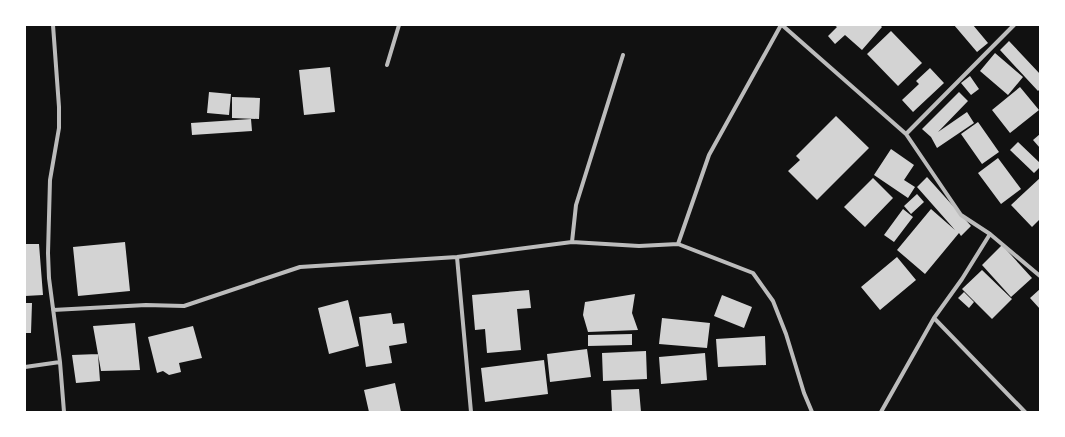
<svg xmlns="http://www.w3.org/2000/svg" width="1065" height="437" font-family="Signika,sans-serif">
<style>
.building{fill:#d3d3d3}
.lines{fill:none;stroke-linecap:round;stroke-linejoin:round}
.minor{stroke:#bcbcbc;stroke-width:4}
</style>
<rect width="100%" height="100%" fill="#111"/>
<path class="building" d="M834,25h46l2,2 -20,23 -17,-15 -10,9 -7,-8 9,-9z
M954,25h19l15,18 -11,9z
M891,31l31,32 -24,23 -31,-32z
M1009,41l31,33v15l-2,2 -38,-41z
M995,53l28,24 -15,18 -28,-24z
M330,67l5,45 -31,3 -5,-45z
M930,68l14,15 -31,29 -11,-12 17,-16 -3,-3z
M970,76l9,13 -8,6 -10,-12z
M1020,87l19,23 -29,23 -18,-23z
M209,92l22,2 -2,21 -22,-2z
M959,92l9,9 -30,31 29,-20 7,11 -37,25 -6,-11 -9,-8z
M232,97l28,1 -1,21 -27,-1z
M836,116l33,32 -52,52 -29,-29 12,-11 -4,-4z
M251,119l1,12 -60,4 -1,-12z
M978,122l21,30 -17,12 -21,-30z
M1040,134v14l-7,-8z
M1018,142l22,21v4l-6,6 -24,-23z
M891,149l23,16 -10,15 11,7 -7,11 -34,-23z
M998,158l23,31 -20,15 -23,-31z
M927,177l44,49 -10,10 -2,-3 -34,41 -28,-24 34,-41 24,21 -38,-43z
M873,178l20,20 -28,29 -21,-20z
M1040,178v41l-8,8 -21,-22z
M917,194l7,8 -13,12 -7,-8z
M903,209l10,8 -19,25 -10,-7z
M125,242l5,49 -52,5 -5,-49z
M25,244h14l4,51 -18,1z
M1002,245l30,33 -21,19 -29,-32z
M897,257l19,23 -36,30 -19,-23z
M982,270l30,29 -20,20 -30,-30z
M1040,289v20l-10,-11z
M529,290l2,18 -14,1 4,41 -34,3 -2,-24 -10,1 -3,-35z
M964,292l10,10 -5,6 -11,-10z
M635,294l-3,19 6,17 -50,2 -5,-17 2,-13z
M722,295l30,12 -8,21 -30,-12z
M348,300l11,46 -30,8 -11,-46z
M25,303h7l-1,30h-6z
M391,313l2,11 11,-1 3,20 -18,3 3,17 -26,4 -7,-50z
M662,318l48,5 -3,25 -48,-4z
M135,323l5,47 -39,1 -8,-45z
M193,326l9,32 -23,5 2,9 -12,3 -6,-4 -6,2 -9,-36z
M632,334v11l-44,1v-11z
M765,336l1,29 -48,2 -2,-28z
M587,349l4,28 -41,5 -3,-28z
M646,351l1,28 -44,2 -1,-28z
M705,353l2,27 -46,4 -2,-27z
M98,354l2,27 -24,2 -4,-28z
M544,360l4,34 -63,8 -4,-34z
M395,383l6,29h-32l-5,-22z
M639,389l2,23h-29l-1,-22z"/>
<g class="lines">
<path class="minor" d="M53,25l6,82v21l-9,52 -2,73 1,25 11,84 4,50
M782,25l124,109 55,81 29,19 -28,45 -28,39 -53,94
M387,65l12,-40
M906,134l108,-109
M990,234l50,42
M572,242l4,-37 47,-150
M678,244l31,-89 72,-130
M457,257l14,155
M53,310l93,-5 38,1 116,-39 157,-10 115,-15 67,4 39,-2 75,29 20,28 13,33 18,59 8,19
M934,318l91,94
M25,367l35,-5"/>
</g>
<rect width="1065" height="437" fill="none" stroke="#ffffff" stroke-width="52"/>
</svg>
